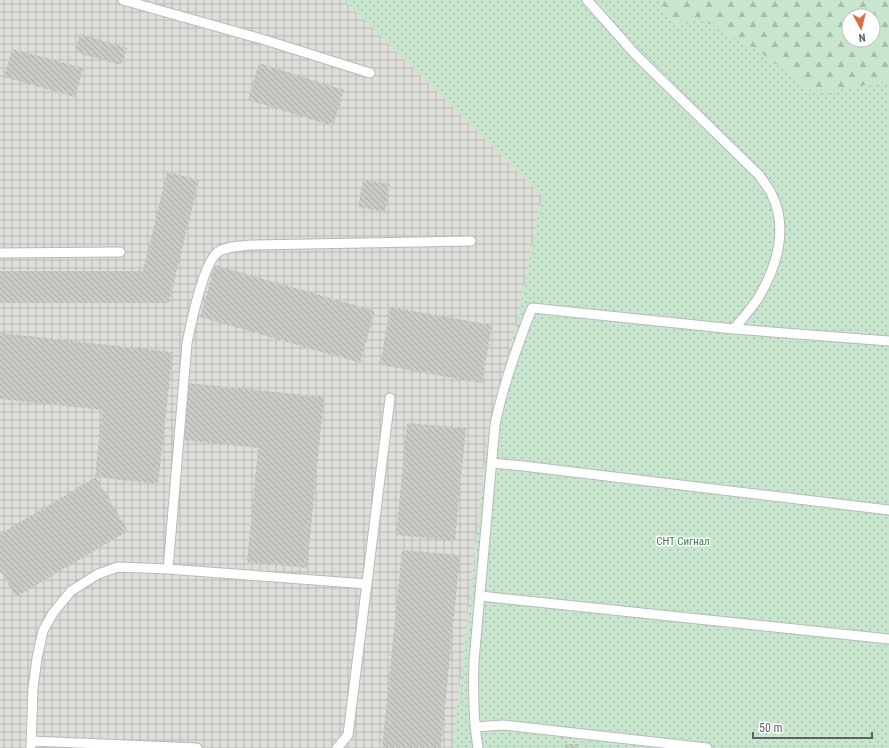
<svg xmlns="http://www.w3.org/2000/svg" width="889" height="748" font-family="'Roboto Condensed',sans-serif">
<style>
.industrial{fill:url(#industrial-grid)}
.forest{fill:url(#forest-firs);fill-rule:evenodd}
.park{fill:url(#park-dots)}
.building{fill:url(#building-back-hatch)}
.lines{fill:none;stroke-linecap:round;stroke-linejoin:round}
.lane-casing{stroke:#b8b9bd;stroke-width:11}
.lane{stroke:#fff;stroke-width:9}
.labels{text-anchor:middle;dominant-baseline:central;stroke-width:3;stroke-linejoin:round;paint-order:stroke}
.park-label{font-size:11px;fill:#3d804d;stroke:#fff}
</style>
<defs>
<pattern id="industrial-grid" width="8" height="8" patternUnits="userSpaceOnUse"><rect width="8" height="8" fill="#dfdfda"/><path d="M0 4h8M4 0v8" fill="none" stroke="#b8b8b5"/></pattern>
<pattern id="forest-firs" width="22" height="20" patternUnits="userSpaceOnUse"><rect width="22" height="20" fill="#c8e5cd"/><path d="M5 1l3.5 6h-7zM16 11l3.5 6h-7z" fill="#a6bdaa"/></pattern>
<pattern id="park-dots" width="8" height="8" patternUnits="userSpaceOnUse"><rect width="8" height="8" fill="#c8e5cd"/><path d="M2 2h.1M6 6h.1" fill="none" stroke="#a6bdaa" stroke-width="1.8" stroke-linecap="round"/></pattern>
<pattern id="building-back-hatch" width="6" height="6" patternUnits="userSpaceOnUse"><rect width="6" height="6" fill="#cccac5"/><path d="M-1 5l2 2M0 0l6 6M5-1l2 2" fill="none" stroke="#a9a7a4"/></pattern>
</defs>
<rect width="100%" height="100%" fill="#f0f0e8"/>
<path class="industrial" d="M0,0h344l198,196 -25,127 -29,109 -35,316h-453z"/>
<path class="forest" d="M658,0h231v81l-74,13 -58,-44 -59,-32 -18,9zM849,16h24v24h-24z"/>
<path class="park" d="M344,0h314l21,27 19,-9 59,32 58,44 74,-13v667h-436l35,-316 29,-109 25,-127z"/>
<path class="building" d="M80,34l47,14 -6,17 -46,-13z
M12,49l71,19 -8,29 -71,-20z
M259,63l85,27 -11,36 -85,-26z
M167,172l32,8 -30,123h-169v-32h143z
M363,180l27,4 -5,28 -27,-5z
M215,265l160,46 -15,52 -160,-46z
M390,307l102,18 -10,58 -102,-18z
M0,333l173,19 -15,132 -63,-7 7,-67 -102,-11z
M187,383l137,14 -17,171 -60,-6 11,-114 -76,-8z
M407,423l59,5 -11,113 -59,-6z
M96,477l32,54 -112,66 -16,-27v-36z
M402,550l58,5 -19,193h-59z
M565,744h13v4h-13z"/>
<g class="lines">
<defs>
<path id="lane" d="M123,0l142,40 105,33
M587,0l49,55 123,120c4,6 10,13 13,20 17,35 4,74 -15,105 -7,10 -15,19 -23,29
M0,253l120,-1
M492,463l31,3 366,44
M168,569l19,-226c4,-19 16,-80 31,-91 9,-6 22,-6 33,-7l220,-4
M480,596l409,43
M475,727l28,-2 204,23
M31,741l166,7
M31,748l2,-60 4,-30 6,-27 10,-18 18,-22 27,-17 20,-7 50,2 199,15
M337,748l11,-13 42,-337
M478,748c-5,-29 -5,-58 -4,-87l21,-236c8,-40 22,-79 37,-117l202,21 155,12"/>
</defs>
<use href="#lane" class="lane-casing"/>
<use href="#lane" class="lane"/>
</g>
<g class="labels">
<g class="park-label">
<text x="683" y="541">СНТ Сигнал</text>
</g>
</g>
<g transform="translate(861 28) rotate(173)"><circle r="19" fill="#ffffff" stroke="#bfc0c2"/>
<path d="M0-3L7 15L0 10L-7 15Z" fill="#db6c44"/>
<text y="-6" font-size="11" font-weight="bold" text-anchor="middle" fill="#5f6167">N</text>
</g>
<path d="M753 732v6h119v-6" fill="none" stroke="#5f6167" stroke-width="2"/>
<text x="759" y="732" font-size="12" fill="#5f6167" stroke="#ffffff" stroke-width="3" paint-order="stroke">50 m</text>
</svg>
